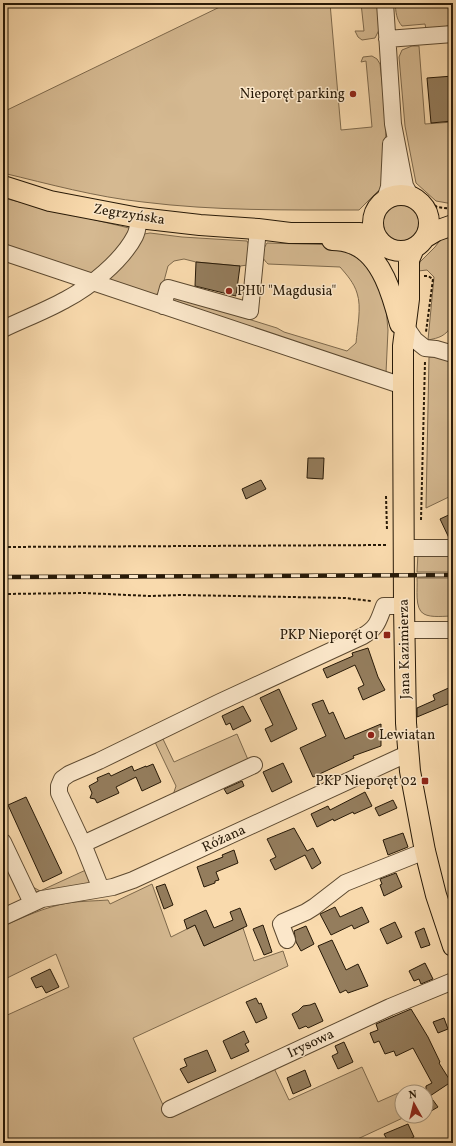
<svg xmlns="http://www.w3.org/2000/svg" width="456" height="1146" font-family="Vollkorn,serif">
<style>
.green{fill:#d5b991;stroke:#7e694c}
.building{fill:#947d5d;stroke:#271907}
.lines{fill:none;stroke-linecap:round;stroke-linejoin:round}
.minor-casing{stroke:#5c4930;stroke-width:18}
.major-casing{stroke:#271907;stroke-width:22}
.path{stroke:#271907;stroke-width:2;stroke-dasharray:3 2;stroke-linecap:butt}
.minor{stroke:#fbe7ca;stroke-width:16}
.major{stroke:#f9daad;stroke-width:20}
.rail-casing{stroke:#271907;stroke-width:4.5}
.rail{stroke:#fbe7ca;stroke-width:3;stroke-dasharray:9;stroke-linecap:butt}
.poi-dot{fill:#8f2418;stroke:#fbe7ca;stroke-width:1.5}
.labels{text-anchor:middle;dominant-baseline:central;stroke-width:3;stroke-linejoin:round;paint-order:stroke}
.poi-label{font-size:14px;fill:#271907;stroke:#fbe7ca;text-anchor:end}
.street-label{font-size:14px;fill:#271907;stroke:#fbe7ca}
</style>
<rect width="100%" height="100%" fill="#f9daad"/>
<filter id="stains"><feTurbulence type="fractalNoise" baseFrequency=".005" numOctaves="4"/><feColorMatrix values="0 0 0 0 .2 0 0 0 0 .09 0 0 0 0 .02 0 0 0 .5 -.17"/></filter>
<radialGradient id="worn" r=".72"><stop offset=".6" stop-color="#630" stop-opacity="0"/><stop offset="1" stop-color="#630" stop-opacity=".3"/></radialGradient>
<path class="green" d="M228,3h102l11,127 31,-3 -6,-66 -5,1 2,-5 9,-1 5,3 3,5 6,55 -1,58 -3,10 -23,23c-72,0 -144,1 -216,-8 -47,-5 -94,-18 -140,-29v-61z
M361,3h18l1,25 -5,10 -13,2 -4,-3 -3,-6h9z
M395,3h58c0,27 -2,23 -27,26l-1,-5 -23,2c-6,-7 -6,-14 -7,-23z
M412,46h7l6,78 28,-2v82l-17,-3 -20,-18 -11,-57 -6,-69 3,-7z
M3,198l126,30 1,10 -35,35h-9l-83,-28z
M378 223a22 22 0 1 1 44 0a22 22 0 1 1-44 0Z
M150,233l32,4 65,4 3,6 -2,18 -8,1 -44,-4 -12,-3 -10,2 -6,5 -7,26 -6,3 -50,-14 39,-47z
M453,234v47l-4,7 3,37c-6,11 -13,13 -24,15l6,-63 -7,-7 -9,1 2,-9 15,-15 6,-8z
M267,243l71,2 25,12 15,27 8,25 2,21 -2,43 -214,-73 -1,-5 106,33 7,4 63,19 9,-8c1,-14 6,-36 1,-50 -3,-10 -10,-18 -17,-26l-72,-3c-9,-9 -6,-12 -1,-21z
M429,357h6l18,5v133l-27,13z
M453,552v20h-36l1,-19z
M417,578h36v38c-8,0 -22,2 -29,-2 -10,-5 -6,-26 -7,-36z
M237,734l12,28 -77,36 4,-12 -22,-46 8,-3 12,25z
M88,869l3,15 -52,9 -5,-2 -1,-4 7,4z
M152,884l19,53 24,-12 9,21 39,-18 11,33 29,-10 5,15 -155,72 34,76 106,-48 16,34 73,-33 16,35 27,-12 1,2h-4v24h5l-58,27h-346v-126l66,-30 -13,-33 -53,26v-54c21,-9 42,-19 65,-23 13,-2 27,-2 40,-3l2,4z"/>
<path class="building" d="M453,76v45l-22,2 -4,-45z
M196,262l44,4 -4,30 -41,-10z
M308,458h16l-1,21 -16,-1z
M261,480l5,9 -20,10 -4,-10z
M453,513v25h-4l-9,-19z
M368,648l10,29 7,13 -22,10 -5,-12 6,-3 -9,-20 -28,13 -4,-9 30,-13 -1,-3z
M453,686v16l-36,15v-9l18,-8 -2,-5z
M279,689l18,40 -26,13 -6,-13 8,-4 -13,-27z
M323,700l6,14 4,-2 12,27 36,-15v22l-28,10 1,2 -41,19 -13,-29 26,-12 -14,-32z
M243,706l8,15 -18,9 -3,-7 -4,2 -4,-9z
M283,763l9,19 -20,10 -9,-20z
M153,764l8,18 -19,9 -6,-14 -20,10 3,6 -22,10 -2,-4 -5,-1 2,-5 -3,-7 9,-5 -1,-3 12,-5 2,3 21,-10 2,5 12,-5v1z
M242,781l2,5 -17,8 -3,-5z
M365,792l7,14 -18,8 -1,-2 -19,9 -1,-2 -16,8 -6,-13 17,-8 2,4z
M26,797l36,76 -19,9 -35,-77z
M393,800l4,8 -18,8 -4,-8z
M294,828l13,23 6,-3 8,15 -9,6 -7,-14 -30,15 -5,-10 6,-3 -9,-18z
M403,833l5,14 -20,8 -5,-15z
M234,850l4,13 -22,9 3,8 -4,1v2l-11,4 -7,-20 26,-10 -1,-2z
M396,873l6,14 -18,9 -4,-11 2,-1 -2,-5z
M165,884l8,21 -9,4 -8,-22z
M335,907l5,10 22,-10 7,15 -15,7 -2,-4 -21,10 -11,-21z
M240,908l7,18 -43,20 -9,-21 -8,4 -3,-9 22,-10 8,18 19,-8 -3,-8z
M395,922l7,15 -15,7 -7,-15z
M263,925l9,27 -8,3 -11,-26z
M306,926l8,18 -13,7 -5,-9 -2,-11z
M424,928l6,17 -9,3 -6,-16z
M332,940l14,30 12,-6 10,22 -20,7 -2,-3 -6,3 -22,-47z
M425,963l8,16 -12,5 -2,-5 -5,2 -5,-10z
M50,969l9,18 -13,6 -4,-7 -6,2 -5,-10z
M256,998l3,6 2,-1 6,15 -11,5 -10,-21z
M315,1003l8,18 -15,7 -2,-2 -7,3 -7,-15 6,-3 5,-5 7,-1z
M411,1009l17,28 12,25 -1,1 12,19 -21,14 8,11 -12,7v-28l6,-3 -19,-35 -17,8 -2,-5 -9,3 -6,-13 -5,2 -4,-10 8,-3 -2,-6z
M444,1018l4,11 -10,4 -5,-11z
M244,1031l5,11 -4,2 4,7 -18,8 -8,-18z
M344,1042l9,20 -15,7 -6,-13 6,-3 -3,-7z
M207,1050l9,21 -28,12 -8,-14 7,-3 -3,-7z
M305,1070l6,16 -18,8 -6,-16z
M408,1124l6,13 -13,6h-12l-5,-9z"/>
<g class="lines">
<defs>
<path id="minor" d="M385,3l8,121 12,62 4,7 5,5
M387,39l66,-5
M385,199l4,-12 2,-43
M3,252l400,134
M163,306l5,-18 82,23 8,-82
M406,327l9,13 10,8 11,1 17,5
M3,329c21,-10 42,-18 62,-29 25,-13 57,-39 70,-64 3,-6 3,-12 4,-18
M404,548h49
M404,630h49
M3,842l29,61
M83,844l171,-79
M101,889l-18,-45 -24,-51v-7l3,-7 7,-5 30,-13 121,-59 143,-66c15,-9 15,-15 21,-30h20
M3,917l39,-18 71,-12 20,-7 276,-127
M287,940l-6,-16 2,-2 23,-10 8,-5 31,-24 80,-32
M170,1109l220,-102 63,-26"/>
<path id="major" d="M3,186l47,15 89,17 61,7 58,4 32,4h70l16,4
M373 223a28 28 0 1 1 56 0a28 28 0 1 1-56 0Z
M426,237l10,-6 17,-6
M332,240c7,0 14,1 21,4 29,11 40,53 47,80
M414,248l-5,12v39l-6,47v40l1,220 2,117 4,48 15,80 11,44 17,51"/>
</defs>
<use href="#minor" class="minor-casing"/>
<use href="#major" class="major-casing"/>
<path class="path" d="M427,199l10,8 15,2
M424,276h4l5,3 -7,53
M386,496l1,34
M421,520l4,-159
M3,547l385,-2
M3,594l81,-1 66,3 30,-1 165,3 26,3"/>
<use href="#minor" class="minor"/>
<use href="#major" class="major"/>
<defs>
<path id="rail" d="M3,577l450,-2"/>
</defs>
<use href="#rail" class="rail-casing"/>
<use href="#rail" class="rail"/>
</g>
<g class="poi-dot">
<circle cx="353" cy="94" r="4"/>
<circle cx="229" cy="291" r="4"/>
<rect x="383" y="631" width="8" height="8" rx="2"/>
<circle cx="371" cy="735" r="4"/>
<rect x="421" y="777" width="8" height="8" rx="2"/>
</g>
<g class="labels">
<g class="poi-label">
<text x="345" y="94">Nieporęt parking</text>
<text x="237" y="291" text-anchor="start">PHU "Magdusia"</text>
<text x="379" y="635">PKP Nieporęt 01</text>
<text x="379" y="735" text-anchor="start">Lewiatan</text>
<text x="417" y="781">PKP Nieporęt 02</text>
</g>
<g class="street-label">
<text transform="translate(129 215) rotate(9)">Zegrzyńska</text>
<text transform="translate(405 649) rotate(-91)">Jana Kazimierza</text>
<text transform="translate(224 839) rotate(-25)">Różana</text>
<text transform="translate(311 1044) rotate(-25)">Irysowa</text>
</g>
</g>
<rect width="456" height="1146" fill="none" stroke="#f9daad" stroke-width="16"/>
<rect x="4" y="4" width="448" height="1138" fill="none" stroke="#271907" stroke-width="2"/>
<rect x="8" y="8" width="440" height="1130" fill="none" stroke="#271907"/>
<g transform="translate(414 1104) rotate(352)"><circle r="19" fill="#fbe7ca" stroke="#a6957c"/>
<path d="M0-3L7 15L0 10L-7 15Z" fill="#8f2418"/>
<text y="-6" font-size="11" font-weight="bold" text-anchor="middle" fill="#271907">N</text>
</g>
<rect width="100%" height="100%" filter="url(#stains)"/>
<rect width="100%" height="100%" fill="url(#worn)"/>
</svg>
